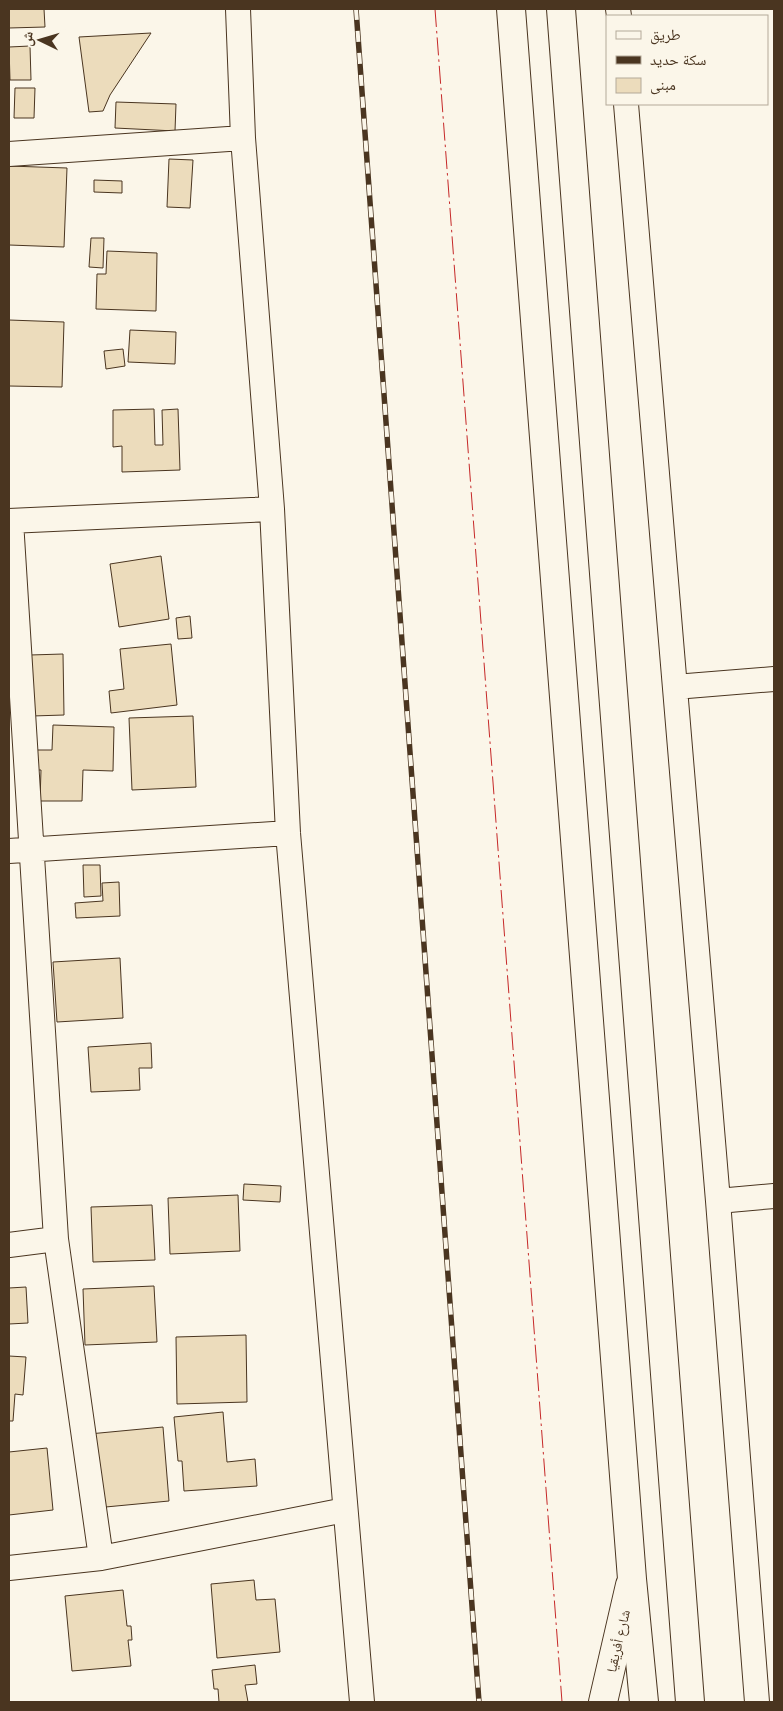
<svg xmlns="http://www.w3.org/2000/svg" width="783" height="1711" font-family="Lora,'Noto Naskh Arabic',serif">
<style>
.building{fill:#ecdcbc;stroke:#4a3520}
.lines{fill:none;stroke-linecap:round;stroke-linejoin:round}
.street-casing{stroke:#4a3520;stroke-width:26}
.secondary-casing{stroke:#4a3520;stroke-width:30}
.primary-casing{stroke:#4a3520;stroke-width:30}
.street{stroke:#fbf6e9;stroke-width:24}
.secondary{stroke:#fbf6e9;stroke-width:28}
.primary{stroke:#fbf6e9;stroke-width:28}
.rail-casing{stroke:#4a3520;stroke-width:5.5}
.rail{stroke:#fbf6e9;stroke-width:4;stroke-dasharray:11;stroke-linecap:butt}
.power{stroke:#c62828;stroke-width:1;stroke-dasharray:18 4 2.5 4;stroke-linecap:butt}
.labels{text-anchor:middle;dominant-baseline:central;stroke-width:4;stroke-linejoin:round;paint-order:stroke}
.street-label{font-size:14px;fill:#4a3520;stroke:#fbf6e9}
</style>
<rect width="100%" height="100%" fill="#fbf6e9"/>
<path class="building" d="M9,9h35l1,18 -36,1z
M151,33l-41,62 -7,16 -14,1 -10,-75z
M30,46l1,34h-21l-1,-33z
M15,88h20l-1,30h-20z
M116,102l60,2 -1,27 -60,-3z
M169,159l24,1 -3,48 -23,-1z
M9,166l58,2 -3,79 -55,-2z
M94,180l28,1v12l-28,-1z
M91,238h13l-1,30 -14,-1z
M107,251l50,2 -1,58 -60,-2 1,-35h9z
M9,320l55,2 -2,65 -53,-1z
M130,330l46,2 -1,32 -47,-2z
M123,349l2,17 -19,3 -2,-18z
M154,409l1,36h8l-1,-35 16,-1 2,61 -58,2v-26l-9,1v-37z
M161,556l8,63 -50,8 -9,-63z
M190,616l2,22 -14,1 -2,-21z
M171,644l6,61 -66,8 -2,-22 15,-2 -4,-40z
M63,654l1,61 -32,1 -2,-61z
M193,716l3,71 -64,3 -3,-72z
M53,725l61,2 -1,44 -30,-1 -1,31h-42l1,-31h-5l1,-20h15z
M83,865h17l1,31 -17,1z
M119,882l1,34 -44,2 -1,-15 28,-2 -1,-18z
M120,958l3,60 -66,4 -4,-60z
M151,1043l1,25h-13l1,22 -49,2 -3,-45z
M244,1184l37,2 -1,16 -37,-2z
M238,1195l2,56 -70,3 -2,-56z
M152,1205l3,55 -62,2 -2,-55z
M154,1286l3,56 -72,3 -2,-56z
M26,1287l2,36 -19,1v-36z
M246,1335l1,67 -70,2 -1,-67z
M9,1356l17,1 -3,38 -8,-1 -2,27h-4z
M223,1412l4,50 28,-3 2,27 -73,5 -2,-30h-4l-4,-44z
M163,1427l6,74 -74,7 -6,-74z
M47,1448l6,62 -44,5v-63z
M254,1580l2,20 19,-1 5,53 -63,6 -6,-74z
M123,1590l4,36h4l1,14h-4l3,26 -59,5 -7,-75z
M255,1665l2,19 -12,1 3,17h-29l-1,-13h-4l-2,-19z"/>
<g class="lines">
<defs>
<path id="street" d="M238,9l5,129 29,371 16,324 74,869
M618,9l1,7
M626,104l92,1097 39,501
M9,154l234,-16
M9,521l263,-12
M11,521l45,718 45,319
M675,687l99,-8
M9,851l279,-18
M718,1201l56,-5
M9,1245l47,-6
M9,1568l92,-10 244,-48"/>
<path id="secondary" d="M603,1702l27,-117"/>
<path id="primary" d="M511,9l121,1570 12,123
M561,9l129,1693"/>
</defs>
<use href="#street" class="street-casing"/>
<use href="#secondary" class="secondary-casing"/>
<use href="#primary" class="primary-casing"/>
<use href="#street" class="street"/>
<use href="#secondary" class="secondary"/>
<use href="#primary" class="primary"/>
<defs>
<path id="rail" d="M356,9l123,1693"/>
</defs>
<use href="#rail" class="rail-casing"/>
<use href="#rail" class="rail"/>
<path class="power" d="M435,9l127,1693"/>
</g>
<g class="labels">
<g class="street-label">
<text transform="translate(618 1641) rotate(-77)">شارع أفريقيا</text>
</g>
</g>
<rect width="783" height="1711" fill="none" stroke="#4a3520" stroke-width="20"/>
<rect x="606" y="15" width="162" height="90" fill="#fbf6e9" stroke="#b4a999"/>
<rect x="616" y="31" width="25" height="8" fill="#fbf6e9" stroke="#b4a999"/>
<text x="650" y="40" font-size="15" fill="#4a3520">طريق</text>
<rect x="616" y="56" width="25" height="8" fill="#4a3520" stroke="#b4a999"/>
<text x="650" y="65" font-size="15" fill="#4a3520">سكة حديد</text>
<rect x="616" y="78" width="25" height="15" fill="#ecdcbc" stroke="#b4a999"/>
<text x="650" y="90" font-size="15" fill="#4a3520">مبنى</text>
<g transform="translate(40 40) rotate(275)" stroke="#fbf6e9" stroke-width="4" paint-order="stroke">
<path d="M0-4L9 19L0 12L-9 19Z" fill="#4a3520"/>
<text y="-8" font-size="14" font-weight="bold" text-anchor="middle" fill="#4a3520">ش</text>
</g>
</svg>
